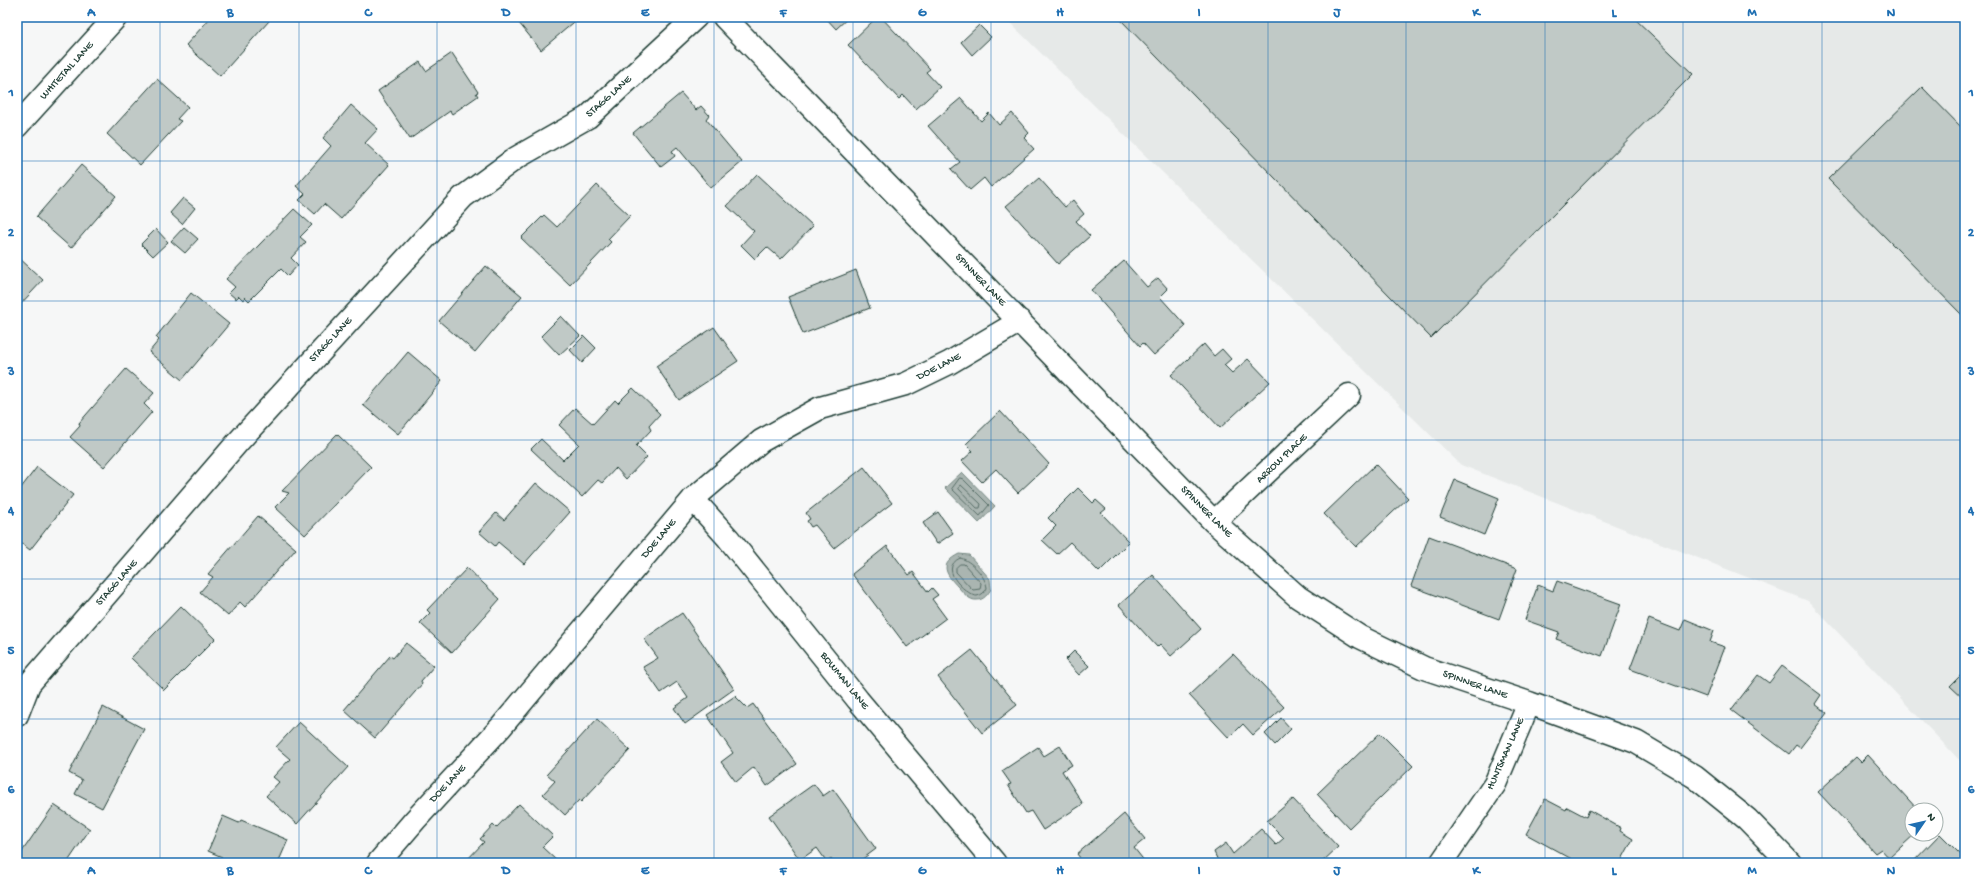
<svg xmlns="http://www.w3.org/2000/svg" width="1982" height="880" font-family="'Gochi Hand',sans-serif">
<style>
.built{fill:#e6e9e8}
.water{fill:#aab5b1;stroke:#72857f}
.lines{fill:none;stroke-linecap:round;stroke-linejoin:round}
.shore{stroke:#576d66;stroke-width:1}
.building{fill:#c0c9c6;stroke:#1f3d34}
.minor-casing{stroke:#1f3d34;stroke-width:25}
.minor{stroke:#fff;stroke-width:22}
.grid{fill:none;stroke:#1f6fb2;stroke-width:1;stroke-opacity:0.55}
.labels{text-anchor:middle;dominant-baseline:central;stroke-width:3;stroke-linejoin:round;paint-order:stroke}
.street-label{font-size:11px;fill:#1f3d34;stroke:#fff}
.neatline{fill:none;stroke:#1f6fb2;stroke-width:1.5}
.grid-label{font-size:13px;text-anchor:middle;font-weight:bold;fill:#1f6fb2}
</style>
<rect width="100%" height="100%" fill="#f6f7f7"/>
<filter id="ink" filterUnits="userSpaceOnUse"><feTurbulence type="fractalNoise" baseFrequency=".025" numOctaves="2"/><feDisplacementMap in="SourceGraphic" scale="8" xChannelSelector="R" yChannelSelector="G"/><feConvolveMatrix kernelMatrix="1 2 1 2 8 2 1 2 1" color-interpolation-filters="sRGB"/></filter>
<g filter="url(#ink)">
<path class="built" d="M1004,17h961v749l-157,-165 -347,-136z"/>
<path class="water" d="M962,472l33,34 -16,17 -34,-35z
M959,554l10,1 21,24 1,10c-3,5 -7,11 -14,11 -8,1 -14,-8 -19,-13 -13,-14 -19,-23 1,-33z"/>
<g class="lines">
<path class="shore" d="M960,478l3,1 26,26 -9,11 -28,-27z
M961,485l20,19 -1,4h-3l-18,-19z
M960,558c11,2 26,19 27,30 -2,4 -5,7 -10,8 -6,1 -42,-26 -17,-38z
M960,564h4l17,19 -1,6 -7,1 -17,-18v-4z"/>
</g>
<path class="building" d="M211,17h54l4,4 -49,55 -34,-31z
M514,17h66l-39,33z
M825,17h24l-13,12z
M877,17h4l49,52 -4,3 14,15 -24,22 -13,-14 -4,4 -51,-54z
M1118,17h515l60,57 -262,264z
M979,25l12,12 -19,18 -11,-13z
M452,53l26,39 -2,1 2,3 -26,18 -2,-3 -40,28 -32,-48 42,-29 6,9z
M157,79l31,28 -11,12 4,2 -41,44 -33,-31z
M1922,87l43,44v187l-137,-139z
M681,93l15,17 5,-4 8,9 -3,4 36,43 -31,26 -34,-41 -5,4 3,5 -14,11 -28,-34z
M961,98l20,23 8,-8 10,12 13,-12 17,20 -5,5 10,11 -43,38 -7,-9 -14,12 -19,-21 9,-7 -32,-36z
M351,105l27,24 -13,14 24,22 -48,54 -17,-15 -9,10 -16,-14 6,-6 -9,-8 35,-40 -8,-8z
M81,165l35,31 -45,52 -35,-31z
M757,174l56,52 -32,33 -14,-12 -12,12 -14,-14 13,-14 -27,-25z
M1039,178l26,29 8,-7 11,14 -8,7 14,15 -32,28 -52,-58z
M597,185l33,31 -22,23 3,3 -41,43 -49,-47 23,-23 13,12z
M183,198l12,10 -13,16 -12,-11z
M294,209l18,16 -12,12 6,5 -15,16 7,7 -10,11 -7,-7 -32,32 -4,-4 -2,3 -4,-4 -3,3 -7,-6 6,-6 -9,-8z
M184,227l14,12 -13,14 -14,-12z
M156,229l12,13 -15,14 -12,-12z
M17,256l26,24 -26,28z
M1124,261l23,26 11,-9 10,11 -8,8 26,29 -32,29 -11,-12 -3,3 -49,-56z
M486,266l36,30 -47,56 -36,-31z
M856,270l14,38 -67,26 -15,-37z
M191,293l38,31 -47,56 -33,-28 10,-12 -3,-3z
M561,316l19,20 -21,19 -18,-19z
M714,327l24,34 -59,39 -23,-34z
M584,336l12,12 -14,15 -12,-13z
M1204,344l10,12 8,-7 9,10 -7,6 8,8 16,-14 22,23 -50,46 -49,-53z
M408,352l34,29 -44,53 -35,-29z
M126,369l28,24 -10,11 8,8 -48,55 -34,-30 10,-11 -1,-3z
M633,388l27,26 -11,12 2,4 -15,16 11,11 -21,22 -10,-11 -14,15 -4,-3 -16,17 -51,-48 10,-10 22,21 16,-16 -20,-19 16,-17 18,16 22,-24 3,3z
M1000,411l49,53 -31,29 -22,-24 -14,13 -20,-21 11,-10 -7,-7z
M337,434l34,33 -66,68 -30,-28 14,-14 -7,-2z
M1376,464l32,34 -52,49 -32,-33z
M37,467l36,28 -43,55 -13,-10v-47z
M864,467l28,36 -58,45 -19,-23 -4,2 -4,-6 3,-2 -4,-6z
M1455,480l44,18 -15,37 -44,-18z
M536,483l34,29 -46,52 -26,-22 -3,4 -16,-14 17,-19 8,7z
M1078,488l15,15 3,-3 10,9 -5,4 28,29 -30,30 -29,-30 -13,12 -15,-14 14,-14 -8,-8z
M938,512l15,21 -16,11 -14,-21z
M258,516l38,33 -51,58 -5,-5 -12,14 -28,-24 13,-15 -5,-3z
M1429,536l88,33 -18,50 -88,-33z
M887,546l22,29 4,-3 15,20 4,-4 6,7 -6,4 14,19 -39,29 -55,-73z
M467,568l33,31 -48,54 -32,-30 10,-10 -3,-3z
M1153,575l48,54 -30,27 -11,-12 -3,3 -38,-42z
M1557,581l64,23 -19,52 -46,-17 3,-7 -34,-12 13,-35 15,6z
M181,606l34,33 -51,51 -33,-32z
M682,613l52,76 -49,35 -11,-16 14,-10 -11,-16 -16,11 -18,-26 15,-9 -14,-19z
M1649,619l31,12 5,-12 29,12 -4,11 15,5 -19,50 -76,-28z
M406,643l28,23 -13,15 1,3 -47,54 -31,-28 46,-54 3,2z
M972,650l45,55 -35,28 -44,-56z
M1074,651l15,15 -10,9 -14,-15z
M1233,654l51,53 -31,28 -10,-11 -14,14 -40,-43z
M1782,666l39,29 -6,9 12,9 -27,35 -4,-3 -7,9 -58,-44 27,-35 11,8z
M1965,671v29l-15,-14z
M735,696l12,12 6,-4 44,60 -30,22 -13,-19 -18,15 -15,-20 12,-9 -26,-38z
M103,707l41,22 -42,79 -27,-14 7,-14 -13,-7z
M1281,718l10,11 -16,16 -10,-11z
M597,719l33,31 -49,52 -2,-2 -14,15 -22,-21 12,-13 -8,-7z
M299,722l49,45 -51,57 -31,-28 13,-14 -6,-5 17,-18 -14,-12z
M1380,733l33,33 -64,62 -32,-34z
M1060,746l12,19 -10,6 21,33 -40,26 -12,-19 -5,2 -18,-28 3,-1 -9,-13 36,-24 6,9z
M1868,755l50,55h-6v24h3l-26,24 -8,-9 -6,4 -57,-61 38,-35 5,5z
M814,784l9,12 10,-7 43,60 -19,14h-23l-3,-4 -4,3 -10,-14 -17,12 -31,-44z
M1293,799l45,48 -17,16h-99l-4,-2 -4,-9 12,-9 7,11 28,-25 15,16 8,-7 -17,-17z
M1545,799l21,11 1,-3 19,10 3,-7 32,18 -1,3 13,8 -13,24h-41l-53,-29z
M519,804l34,32 -11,11 15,14 -3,2h-90l20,-21 -4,-3 13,-14 3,3z
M54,805l36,24 -23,34h-50v-4z
M1124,814l21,25 -11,9 12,15h-62l-7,-9z
M223,816l16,7 2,-3 47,20 -10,23h-59l3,-6 -14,-6z
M1940,834l25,25v4h-53z"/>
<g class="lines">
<defs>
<path id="minor" d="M724,17l490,505 84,75 62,40 64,31 105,35 107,39 59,35 52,42 43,44
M17,126l99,-109
M693,499l35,39 130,162 137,163
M1214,522l135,-127
M17,715l12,-31 209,-242 225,-245 53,-39 72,-41 108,-100
M378,863l37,-43 86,-93 192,-228 68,-58 59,-33 86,-24 43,-21 71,-42
M1441,863l54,-79 34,-81"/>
</defs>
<use href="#minor" class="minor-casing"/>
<use href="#minor" class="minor"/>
</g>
</g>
<path class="grid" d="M160,17v846M299,17v846M437,17v846M576,17v846M714,17v846M853,17v846M991,17v846M1129,17v846M1268,17v846M1406,17v846M1545,17v846M1683,17v846M1822,17v846M17,161h1948M17,301h1948M17,440h1948M17,579h1948M17,719h1948"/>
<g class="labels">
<g class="street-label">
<text transform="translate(67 71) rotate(-48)">WHITETAIL LANE</text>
<text transform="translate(609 97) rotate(-42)">STAGG LANE</text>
<text transform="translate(980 280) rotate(46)">SPINNER LANE</text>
<text transform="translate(331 340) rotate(-47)">STAGG LANE</text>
<text transform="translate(939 367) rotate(-27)">DOE LANE</text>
<text transform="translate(1282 459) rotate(-44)">ARROW PLACE</text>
<text transform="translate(1206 512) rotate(45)">SPINNER LANE</text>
<text transform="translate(659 539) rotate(-50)">DOE LANE</text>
<text transform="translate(117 583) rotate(-49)">STAGG LANE</text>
<text transform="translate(844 681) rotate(51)">BOWMAN LANE</text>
<text transform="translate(1475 685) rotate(19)">SPINNER LANE</text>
<text transform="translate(1506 754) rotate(-66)">HUNTSMAN LANE</text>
<text transform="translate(448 784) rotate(-47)">DOE LANE</text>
</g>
</g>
<rect width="1982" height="880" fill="none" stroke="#fff" stroke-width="44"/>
<g transform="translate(1924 822) rotate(56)"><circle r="19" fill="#ffffff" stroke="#a5b1ae"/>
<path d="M0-3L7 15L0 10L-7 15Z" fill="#1f6fb2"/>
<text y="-6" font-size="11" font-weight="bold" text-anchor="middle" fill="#1f3d34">N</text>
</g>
<rect x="22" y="22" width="1938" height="836" class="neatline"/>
<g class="grid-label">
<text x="91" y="16">A</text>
<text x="230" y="16">B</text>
<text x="368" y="16">C</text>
<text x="506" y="16">D</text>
<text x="645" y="16">E</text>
<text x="783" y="16">F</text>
<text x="922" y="16">G</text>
<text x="1060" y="16">H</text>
<text x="1199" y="16">I</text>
<text x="1337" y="16">J</text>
<text x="1476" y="16">K</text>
<text x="1614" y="16">L</text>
<text x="1752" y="16">M</text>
<text x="1891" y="16">N</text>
<text x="11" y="96">1</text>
<text x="1971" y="96">1</text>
<text x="11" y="236">2</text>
<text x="1971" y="236">2</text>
<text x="11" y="375">3</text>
<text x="1971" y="375">3</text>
<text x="11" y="514">4</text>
<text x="1971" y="514">4</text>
<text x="11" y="654">5</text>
<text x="1971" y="654">5</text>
<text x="11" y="793">6</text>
<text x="1971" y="793">6</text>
<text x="91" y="874">A</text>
<text x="230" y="874">B</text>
<text x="368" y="874">C</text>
<text x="506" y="874">D</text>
<text x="645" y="874">E</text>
<text x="783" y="874">F</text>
<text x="922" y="874">G</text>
<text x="1060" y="874">H</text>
<text x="1199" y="874">I</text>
<text x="1337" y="874">J</text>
<text x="1476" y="874">K</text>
<text x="1614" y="874">L</text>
<text x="1752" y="874">M</text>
<text x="1891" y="874">N</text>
</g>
</svg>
